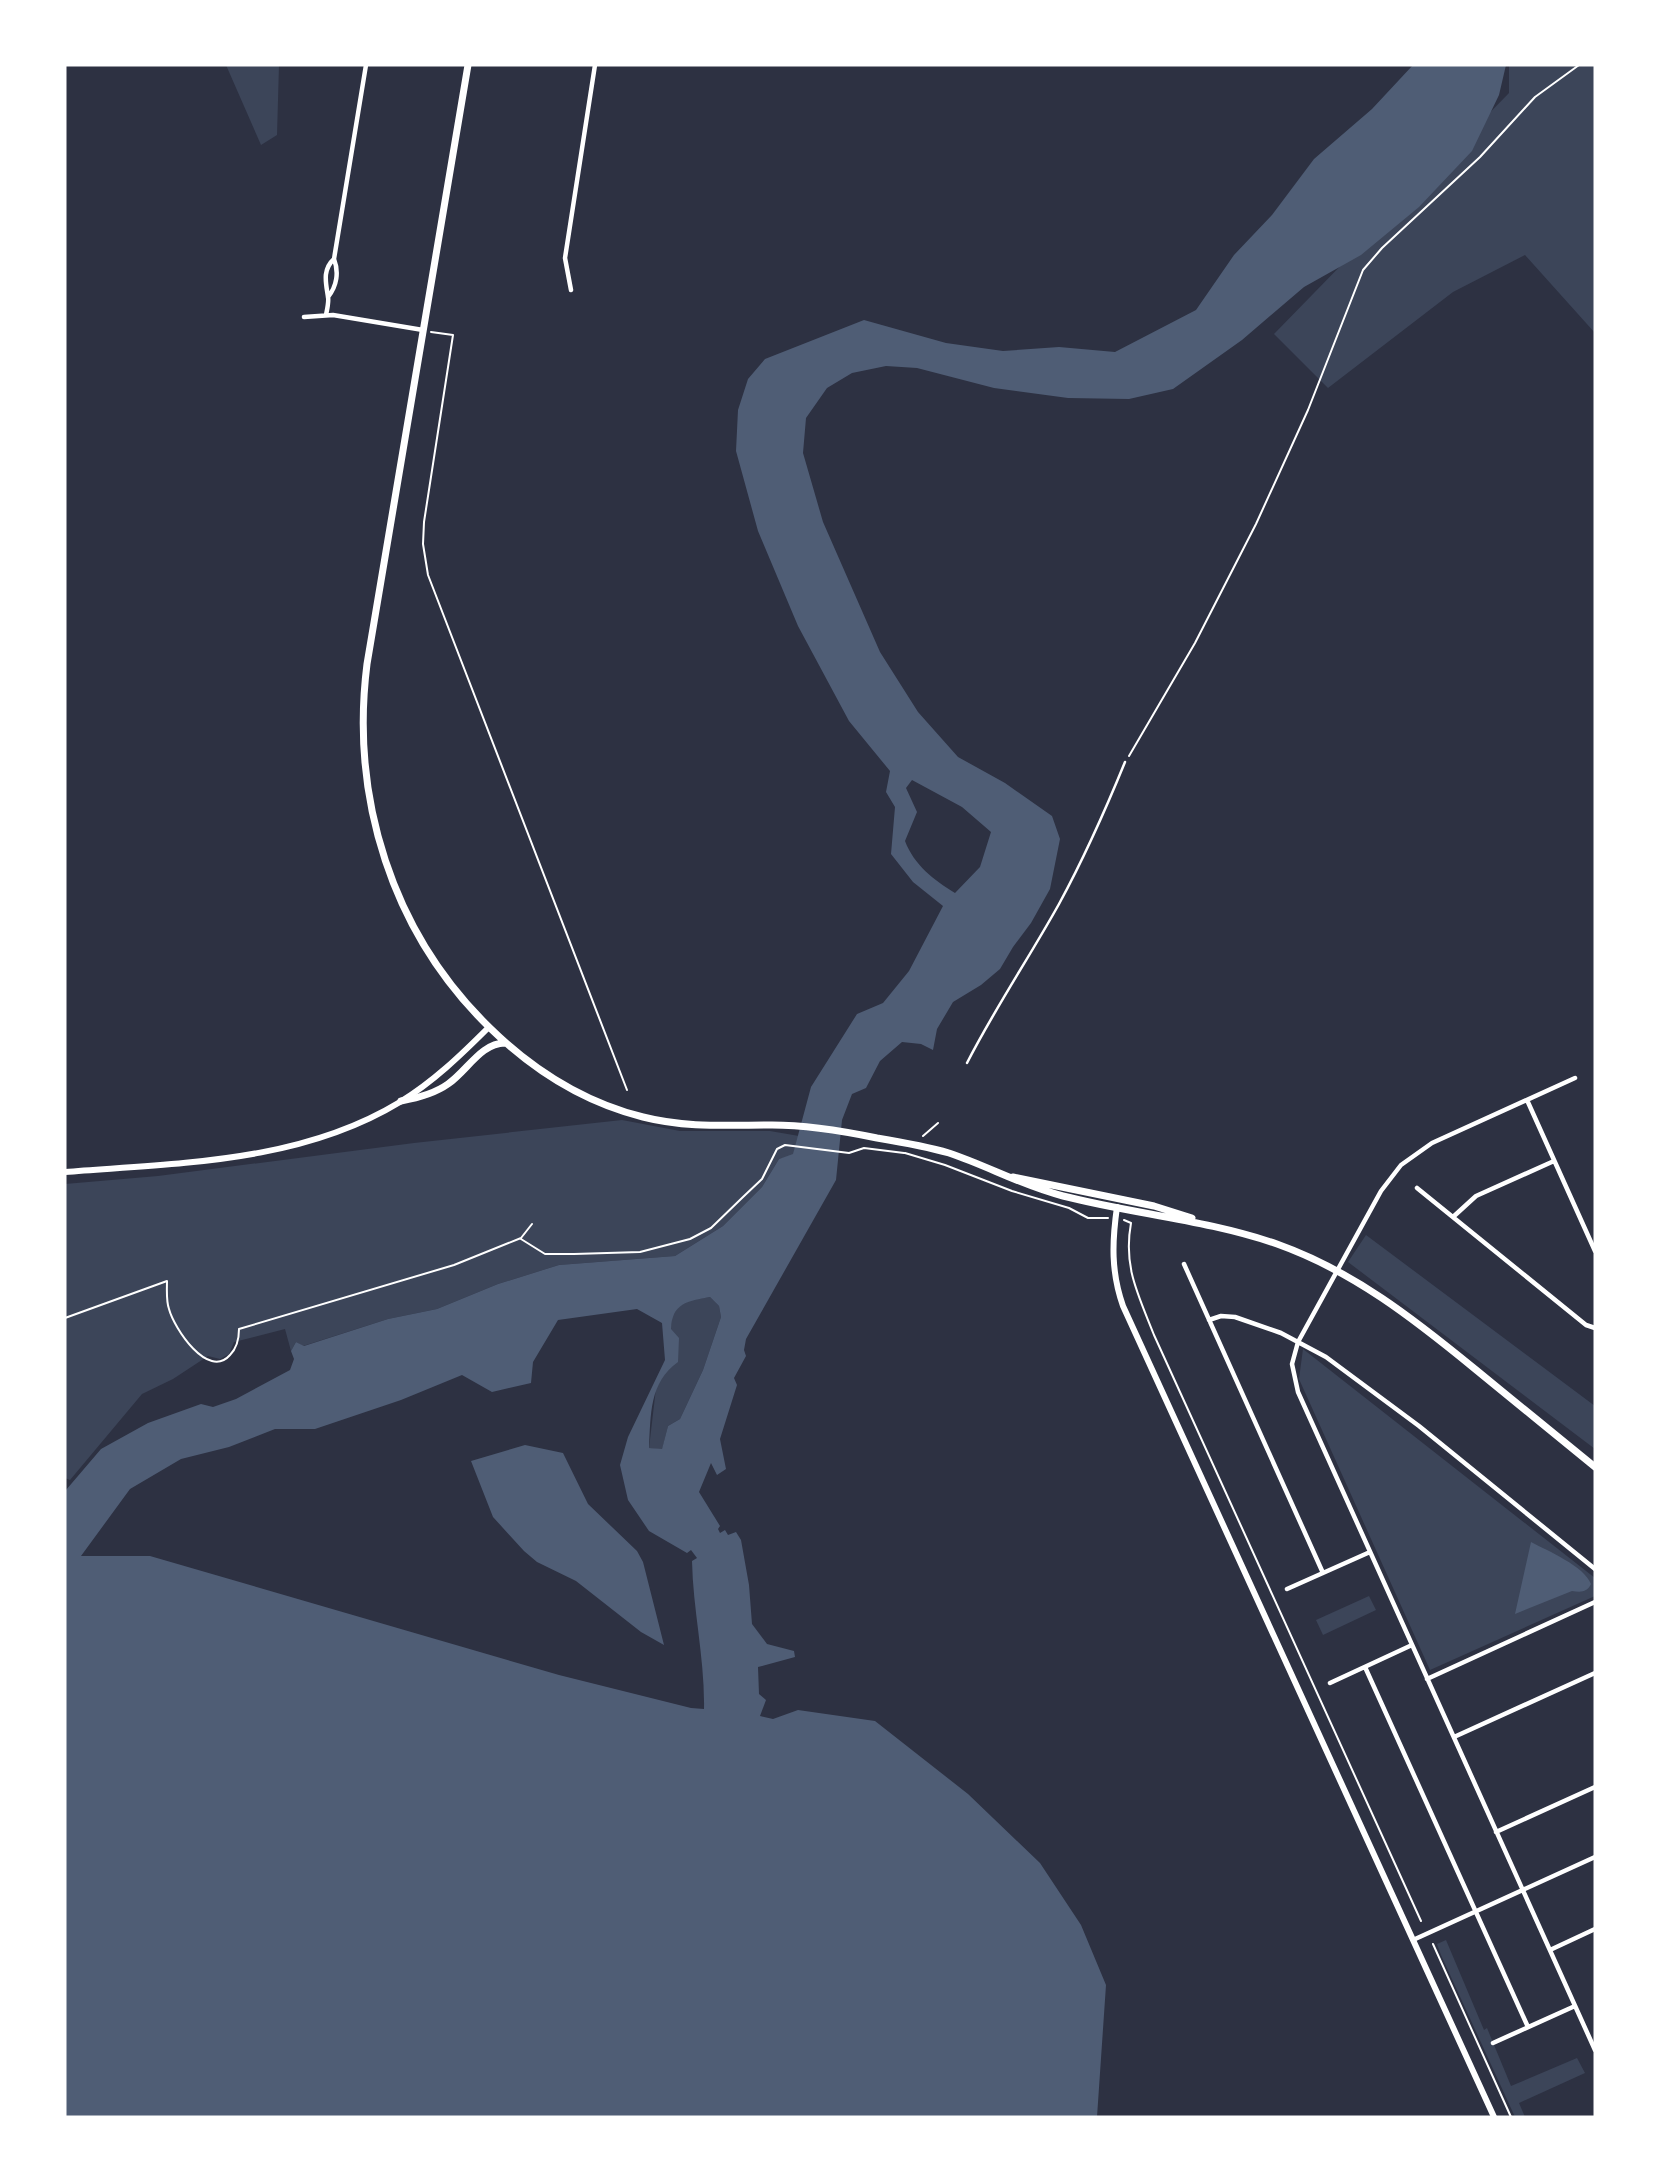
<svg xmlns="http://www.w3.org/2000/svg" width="1660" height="2182" font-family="'Space Grotesk',sans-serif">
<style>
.green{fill:#3c4559}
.water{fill:#4f5d75;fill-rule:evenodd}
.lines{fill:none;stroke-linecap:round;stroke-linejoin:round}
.path{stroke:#fff;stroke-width:2}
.service{stroke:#fff;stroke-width:2.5}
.minor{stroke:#fff;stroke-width:4.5}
.tertiary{stroke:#fff;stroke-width:6}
.secondary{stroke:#fff;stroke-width:7}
</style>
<rect width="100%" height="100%" fill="#2d3142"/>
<path class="green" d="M226,65h53l-2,70 -16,10z
M1509,65h86v268l-70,-78 -72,37 -125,96 -54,-54 235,-241z
M622,1120l58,11h90l29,5 -5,19 -15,4 -17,28 -39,39 -48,30 -116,9 -61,19 -61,25 -49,10 -85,27 -7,-4 -5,9 -6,-22 -51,13 -5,12 -9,5 -12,-3 -35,23 -31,15 -72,86 -5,-2v-294l93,-8 256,-33z
M1366,1235l229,171v43l-247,-187z
M710,1297l9,9 2,11 -18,53 -23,49 -12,7 -6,24 -13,-2 7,-60 9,-17 7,-54 6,-10 13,-7z
M1303,1349l292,229v18l-165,74 -131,-291z
M1369,1596l7,14 -53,25 -7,-15z
M1446,1940l38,90 3,-2 24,58 66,-28 8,15 -66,30 6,14h-10l-74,-162 -4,-11z"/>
<path class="water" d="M1413,65h93l-7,30 -27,56 -53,56 -58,48 -57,32 -62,53 -69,49 -44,10 -61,-1 -74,-10 -77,-20 -31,-2 -34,7 -25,15 -21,30 -3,35 20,69 57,130 38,60 40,45 47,26 47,33 8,23 -10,50 -19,34 -18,24 -13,22 -19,16 -28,17 -16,27 -4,21 -12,-6 -19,-2 -22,19 -14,27 -14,6 -10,26 -6,60 -90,159 -2,11 2,6 -12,22 3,7 -17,54 6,30 -9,6 -6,-12 -12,29 21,34 -2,3 2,4 5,-3 3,5 8,-3 5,8 8,45 3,39 15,20 27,7 1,6 -37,10 1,27 7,6 -6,16 13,3 25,-9 77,11 93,73 72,69 41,62 25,60 -9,132h-1032l1,-627 35,-41 47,-26 53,-19 12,3 23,-8 54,-29 4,-11 -3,-8 5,-9 8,4 84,-27 49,-10 61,-25 61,-19 116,-9 48,-30 39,-39 17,-28 14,-5 18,-67 46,-73 26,-11 26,-32 34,-65 -30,-24 -22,-28 4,-47 -9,-15 4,-21 -41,-50 -51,-95 -40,-95 -22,-80 2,-41 10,-31 17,-20 99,-39 82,23 57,8 56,-4 56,5 81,-42 38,-55 38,-40 42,-56 58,-50zM912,780l50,27 29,25 -11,35 -25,26c-21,-13 -41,-28 -50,-52l12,-29 -11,-24zM710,1297l9,9 2,11 -18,53 -23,49 -12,7 -6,23 -13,-1c2,-34 0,-65 29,-86l1,-24 -8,-9c1,-26 17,-28 39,-32zM637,1309l25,14 3,37 -37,77 -8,28 8,35 21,31 38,22 4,-3 6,8 -5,3c1,50 13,98 12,148l-13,-1 -132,-33 -409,-119h-69l49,-67 51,-30 48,-12 46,-18h40l86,-29 61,-25 30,17 39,-9 2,-21 25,-42z
M525,1445l38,8 25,51 49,47 6,11 21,83 -23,-13 -65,-51 -39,-19 -13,-11 -31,-34 -22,-56z
M1531,1542c17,9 53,24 60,42 -4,9 -11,8 -19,7l-57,23z"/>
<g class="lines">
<path class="path" d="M431,332l22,3 -29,187 -1,22 5,31 199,515
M1129,756l66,-113 61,-119 52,-114 55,-140 19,-22 98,-91 55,-60 44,-32
M923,1136l15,-13
M905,1153l40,12 67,26 57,17 19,10h20
M1124,1220l7,3c-8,44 7,71 23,112l267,586
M521,1239l24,15h29l66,-2 50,-13 21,-11 32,-31 19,-18 15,-30 8,-4 64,8 15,-5 40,5
M65,1318l102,-37c0,9 -1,20 2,28 5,19 39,71 61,46 7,-7 9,-16 9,-26l215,-64 67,-27 11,-14
M1433,1944l78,173"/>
<path class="service" d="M967,1063c28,-55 62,-105 92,-159 25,-46 46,-93 66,-142"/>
<path class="minor" d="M571,290l-6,-32 30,-193
M328,297c9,-11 11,-25 6,-38l32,-194
M326,315c1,-5 3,-13 2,-18 -2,-14 -6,-27 6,-38
M304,317l29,-2 90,15
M1575,1078l-143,65 -31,22 -20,26 -83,151 -6,22 6,28 297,658
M1527,1100l68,151
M1417,1188l169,137 9,3
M1453,1217l23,-21 78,-35
M1184,1264l139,309
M1209,1320l12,-4 14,1 46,16 45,24 93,69 176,143
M1287,1589l83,-37
M1365,1667l163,360
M1427,1679l168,-77
M1330,1683l82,-38
M1454,1737l141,-64
M1496,1832l99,-45
M1413,1940l182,-83
M1550,1950l45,-21
M1493,2043l82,-37"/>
<path class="tertiary" d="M65,1172c113,-9 235,-9 335,-70 33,-20 61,-47 89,-75
M1117,1207c-5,35 -6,65 6,99l371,811"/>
<path class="secondary" d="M468,65l-101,599c-17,134 25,269 123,364 43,42 93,74 153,89 43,11 85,8 129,8 35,0 71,6 105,13 24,4 48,8 72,15 39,13 74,33 114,43 71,18 144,24 214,48 76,27 137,75 198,125 40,33 80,65 120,98
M401,1101c17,-3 33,-7 47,-17 19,-13 33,-41 57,-41
M1013,1177l141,29 38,12"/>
</g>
<rect width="1660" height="2182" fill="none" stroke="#ffffff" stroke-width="133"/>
</svg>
